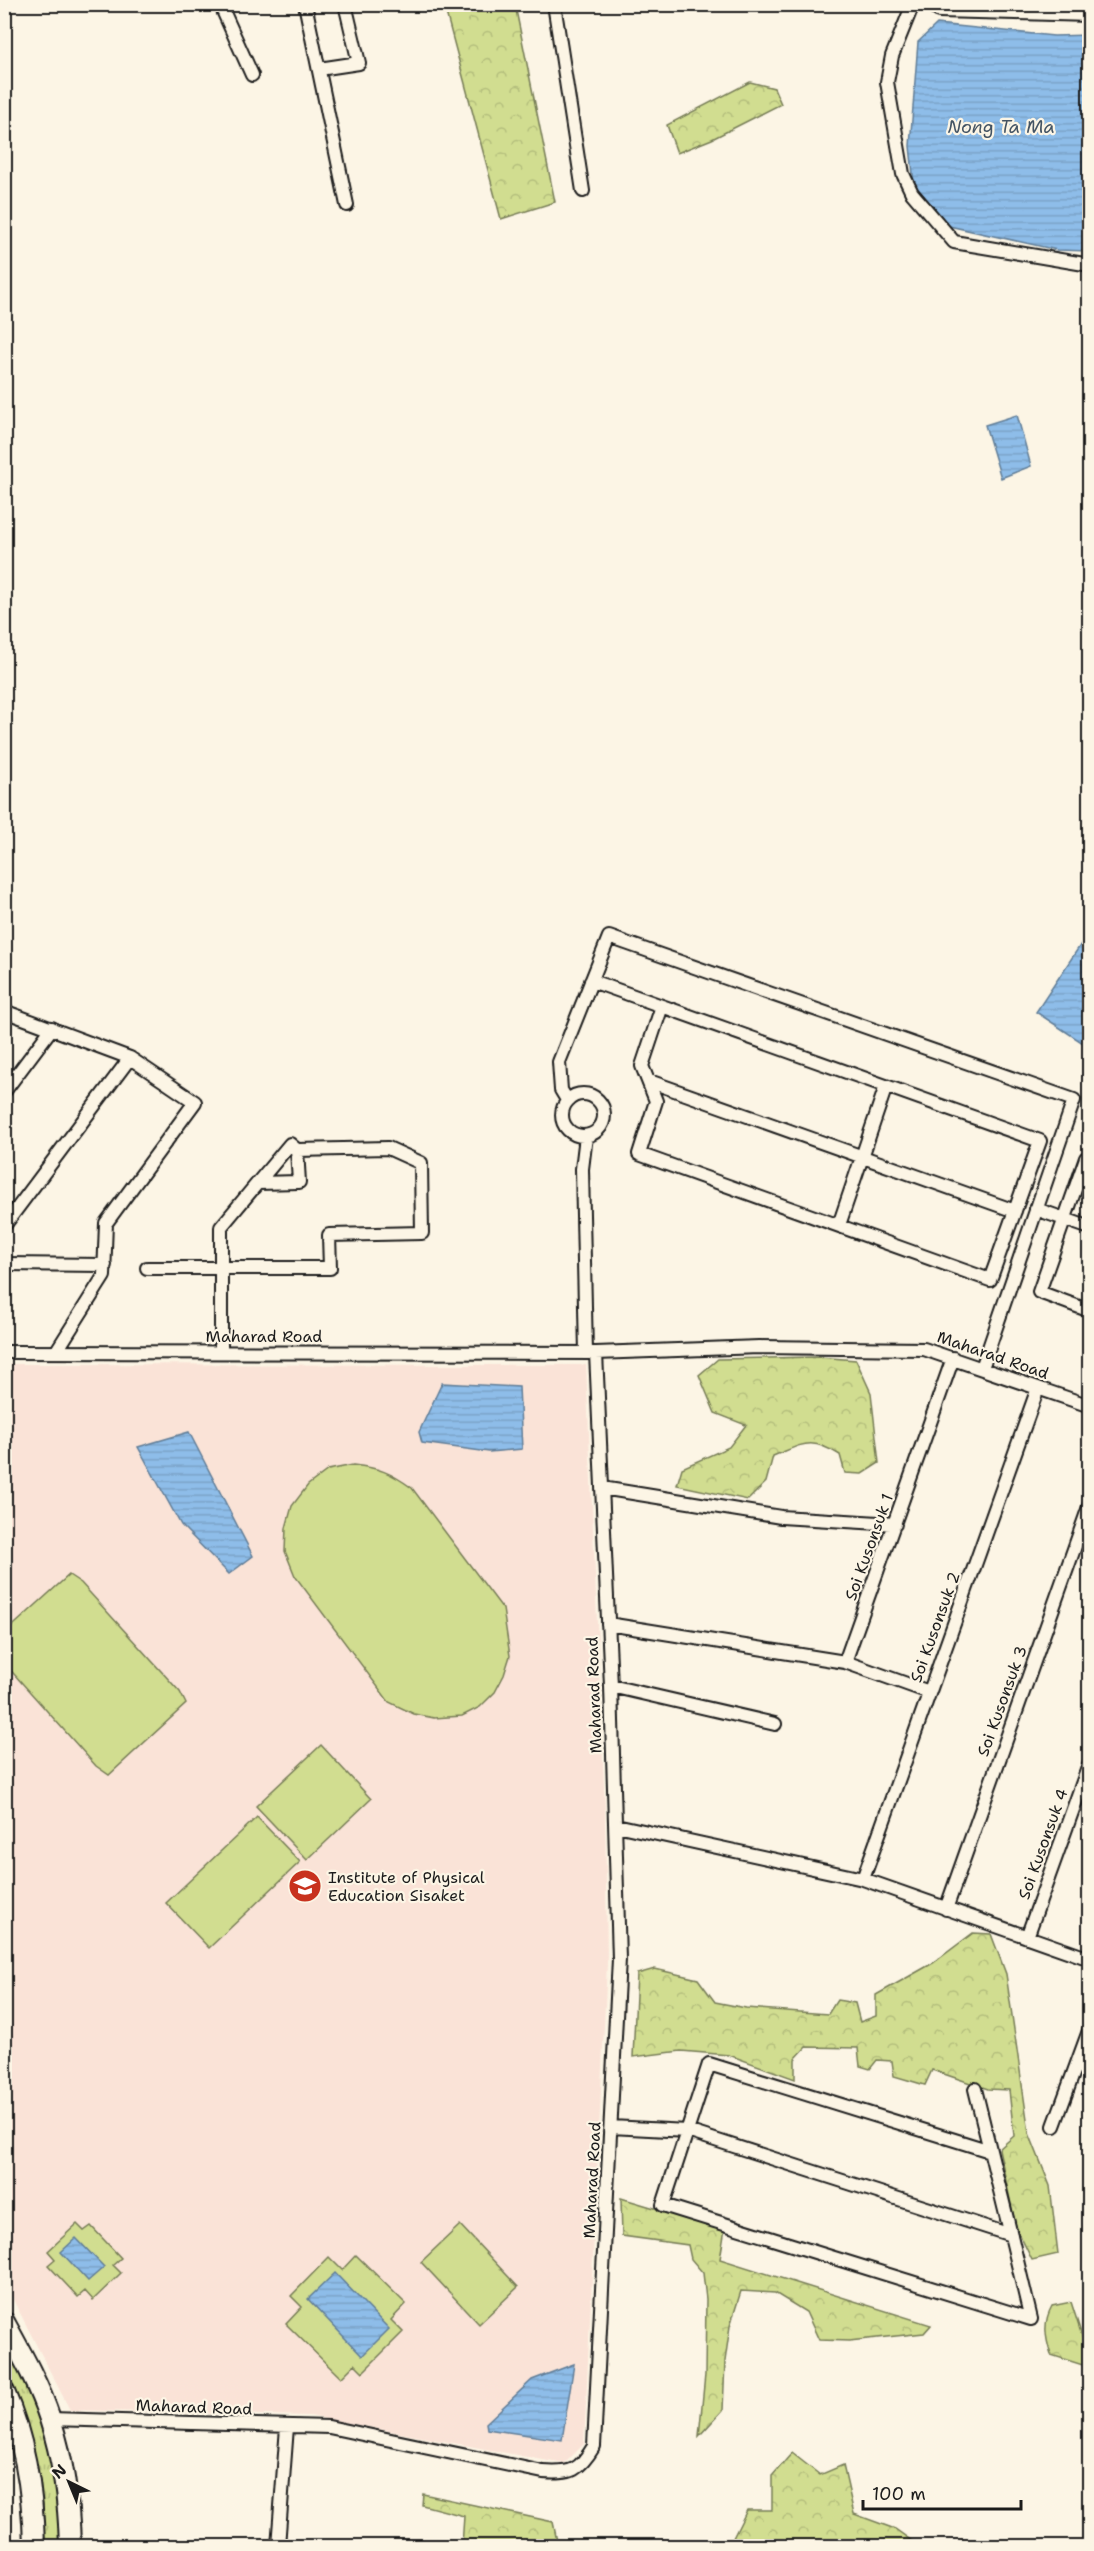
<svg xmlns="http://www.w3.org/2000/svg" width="1094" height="2551" font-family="'Shantell Sans',sans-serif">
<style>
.built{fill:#fae3d7}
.grass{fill:url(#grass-tufts);stroke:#767c56;stroke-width:1.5}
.forest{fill:url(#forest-crowns);stroke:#767c56;stroke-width:1.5}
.green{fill:#d1dd90;stroke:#767c56;stroke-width:1.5}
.water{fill:url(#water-rules);stroke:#607d97;stroke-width:1.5}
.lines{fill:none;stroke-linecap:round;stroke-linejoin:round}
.street-casing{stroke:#1c1c1c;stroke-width:16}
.primary-casing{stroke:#1c1c1c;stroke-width:24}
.street{stroke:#fcf5e5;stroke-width:12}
.primary{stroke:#fcf5e5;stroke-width:20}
.labels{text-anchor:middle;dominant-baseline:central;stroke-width:4.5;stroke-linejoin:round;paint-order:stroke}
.street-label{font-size:16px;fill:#1c1c1c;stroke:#fcf5e5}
.poi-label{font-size:16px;fill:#1c1c1c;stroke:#fcf5e5;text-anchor:start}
.water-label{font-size:18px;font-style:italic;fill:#445464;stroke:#fcf5e5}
</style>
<defs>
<pattern id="grass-tufts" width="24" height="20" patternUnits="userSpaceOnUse" patternTransform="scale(1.5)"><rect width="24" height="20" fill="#d1dd90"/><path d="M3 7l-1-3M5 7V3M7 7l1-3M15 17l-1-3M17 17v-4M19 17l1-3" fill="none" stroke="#b3bd7c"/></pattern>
<pattern id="forest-crowns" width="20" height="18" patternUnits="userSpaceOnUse" patternTransform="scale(1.5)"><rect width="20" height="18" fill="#d1dd90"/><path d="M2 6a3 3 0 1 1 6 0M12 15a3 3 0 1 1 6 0" fill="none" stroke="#b3bd7c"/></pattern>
<pattern id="water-rules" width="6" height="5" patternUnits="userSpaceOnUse" patternTransform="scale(1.5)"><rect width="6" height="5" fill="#8ebde9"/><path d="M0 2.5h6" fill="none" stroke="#7aa2c7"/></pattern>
</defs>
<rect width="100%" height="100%" fill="#fcf5e5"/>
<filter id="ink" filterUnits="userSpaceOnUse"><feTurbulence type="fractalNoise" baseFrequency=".0167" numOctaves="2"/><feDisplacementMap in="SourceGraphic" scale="12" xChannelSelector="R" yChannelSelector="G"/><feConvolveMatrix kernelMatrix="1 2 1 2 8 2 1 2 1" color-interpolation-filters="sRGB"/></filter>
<g filter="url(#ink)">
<path class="built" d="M4,1364l582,1 19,444 2,154 -23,481 -20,20 -254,-48 -240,-6 -65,-126z"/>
<path class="grass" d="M4,2337c12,27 27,53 37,81 14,40 19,86 19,128h-15l-2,-42 -12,-62 -26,-69z"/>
<path class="forest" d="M444,5h71l40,197 -54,17z
M750,82l24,6 7,16 -69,35 -35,14 -10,-28z
M818,1357l38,3 15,33 8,70 -17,11 -17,-1 -5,-18c-30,-19 -36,-11 -67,1l-7,26 -18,18 -71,-15 5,-17 47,-21 17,-22 -31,-12 -16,-38 19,-16z
M973,1933l18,1 15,40 23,159 21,53 8,68 -26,6 -16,-33 -17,-78 15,-13 -5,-46 -21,-1 -56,-19 -7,15 -31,-9 -2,-15 -15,-1 -7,9 -10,-3 -2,-18 -52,-1 -11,12v20l-66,-24 -48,-4 -48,6 4,-83 18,-5 43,10 17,23 31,6 82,6 9,-14 18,3 5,19 16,-6v-21l57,-32z
M621,2198l104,31 -5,30 211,66 -7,8 -75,8 -30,-1 -13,-28 -31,-19 -34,-2 -11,35 -5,35 -2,49 -24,26 6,-61 1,-76 -3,-26 -12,-14 -3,-14 -66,-9z
M1071,2302l11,34 7,1v30l-38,-12c-6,-18 -8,-33 1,-49z
M792,2453l28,22 23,-10 11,49 41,15 24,17h-190l18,-36h25v-34z
M423,2494l130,28 5,24h-96l2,-30 -42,-11z"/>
<path class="green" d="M353,1465c26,3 37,7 59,23l91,121 7,47 -6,19 -9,17 -15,15 -18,9 -28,2 -20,-4 -25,-12 -94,-126 -10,-25 1,-23 6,-22 16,-21 20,-15z
M69,1575l12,8 99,109 6,12 -77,71 -13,-9 -91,-102v-31z
M321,1745l50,54 -64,61 -51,-54z
M257,1817l43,45 -91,86 -43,-45z
M77,2224l7,7 7,-5 30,32 -8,7 8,8 -28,27 -8,-9 -7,6 -30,-32 7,-6 -7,-8z
M460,2225l58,62 -39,37 -58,-62z
M356,2255l50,49 -15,16 12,12 -40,40 -8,-8 -14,14 -55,-54 16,-17 -11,-11 38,-39 13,13z"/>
<path class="water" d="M937,24l117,12 35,-1v216l-32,-1 -108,-24 -35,-42 -4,-38 8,-104z
M1017,415l14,51 -30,12 -16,-53z
M1089,932l1,115h-1l-53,-35z
M442,1383l77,4 3,62 -33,3 -67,-9 -3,-11z
M189,1432l64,124 -24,18 -48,-49 -43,-78z
M76,2238l28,29 -16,14 -27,-29z
M335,2273l54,56 -27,27 -54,-57z
M574,2364l-12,76 -75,-11 -1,-6 46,-43z"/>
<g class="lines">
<defs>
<path id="street" d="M220,4l32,71
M305,4l42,201
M554,4l29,187
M913,4l-21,52 -5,26 16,92 9,19 42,49 136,23
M931,4l8,7 151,4
M319,69l40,-6 -14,-59
M591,981l12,4 437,156 -50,139 -351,-126 17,-53 -14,-35 20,-60
M4,1011l126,47 65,44 -89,121 -2,53 -48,76
M649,1081l366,130
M4,1092l48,-64
M562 1115a21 21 0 1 1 42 0a21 21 0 1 1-42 0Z
M567,1100l-6,-10 -2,-28 50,-125 465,163 -92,268
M1090,1159l-4,-1 -47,134 51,19
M1036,1209l54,19
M839,1225l47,-139
M4,1226l126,-168
M4,1264l101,1
M147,1268h183l-1,-33 93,-2 -1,-70 -33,-15 -91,2
M4,1352l592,1 163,-6 165,2 166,57
M221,1352v-125l69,-83 7,6 2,32 -41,1
M586,1353l-4,-184 4,-33
M602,1488l179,29 114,7
M608,1624l237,38
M611,1686l164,38
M929,1692l-84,-30 108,-304
M616,1825l247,54 227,80
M863,1879l175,-491
M946,1909l144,-405
M1027,1937l63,-175
M975,2089c19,77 38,153 56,230l-368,-114 46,-141 281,87
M1054,2126l36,-98
M611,2127l76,4 324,104
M50,2419l279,8 214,45c29,2 36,-1 51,-26l25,-487 -8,-273 -15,-333
M278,2546l9,-119"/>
<path id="primary" d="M4,2322c17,31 35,63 46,97 13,40 19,85 20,127
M4,2392c21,48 29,102 30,154"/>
</defs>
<use href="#street" class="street-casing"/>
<use href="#primary" class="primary-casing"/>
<use href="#street" class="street"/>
<use href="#primary" class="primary"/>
</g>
</g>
<defs>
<symbol id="university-disc" viewBox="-11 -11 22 22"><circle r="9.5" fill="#c8321e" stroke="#fcf5e5"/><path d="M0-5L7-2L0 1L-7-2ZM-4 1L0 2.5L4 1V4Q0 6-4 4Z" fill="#fff"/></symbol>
</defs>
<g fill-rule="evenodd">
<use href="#university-disc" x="286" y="1867" width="38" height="38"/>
</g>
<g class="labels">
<g class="street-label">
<text x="264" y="1336">Maharad Road</text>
<text transform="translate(993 1355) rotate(19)">Maharad Road</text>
<text transform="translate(869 1547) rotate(-70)">Soi Kusonsuk 1</text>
<text transform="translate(935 1627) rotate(-70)">Soi Kusonsuk 2</text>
<text transform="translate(594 1695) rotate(-92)">Maharad Road</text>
<text transform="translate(1002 1701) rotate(-70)">Soi Kusonsuk 3</text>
<text transform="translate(1043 1844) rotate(-70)">Soi Kusonsuk 4</text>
<text transform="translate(592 2180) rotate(-87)">Maharad Road</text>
<text transform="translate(194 2407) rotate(2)">Maharad Road</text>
</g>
<g class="poi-label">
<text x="328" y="1877">Institute of Physical<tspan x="328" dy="18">Education Sisaket</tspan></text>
</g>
<g class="water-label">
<text x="1001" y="127">Nong Ta Ma</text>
</g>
</g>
<rect width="1094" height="2551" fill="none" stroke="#fcf5e5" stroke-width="24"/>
<rect x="12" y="12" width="1070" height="2527" fill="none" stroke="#1c1c1c" stroke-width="2" filter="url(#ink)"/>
<g transform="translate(69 2482) rotate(317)" stroke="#fcf5e5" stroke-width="4.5" paint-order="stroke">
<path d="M0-4.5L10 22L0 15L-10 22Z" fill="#1c1c1c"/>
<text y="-9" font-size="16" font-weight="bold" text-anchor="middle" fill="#1c1c1c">N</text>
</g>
<path d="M863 2500v9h158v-9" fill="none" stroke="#1c1c1c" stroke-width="3"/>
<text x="872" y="2500" font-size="18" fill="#1c1c1c" stroke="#fcf5e5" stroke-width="4.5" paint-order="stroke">100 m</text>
</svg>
